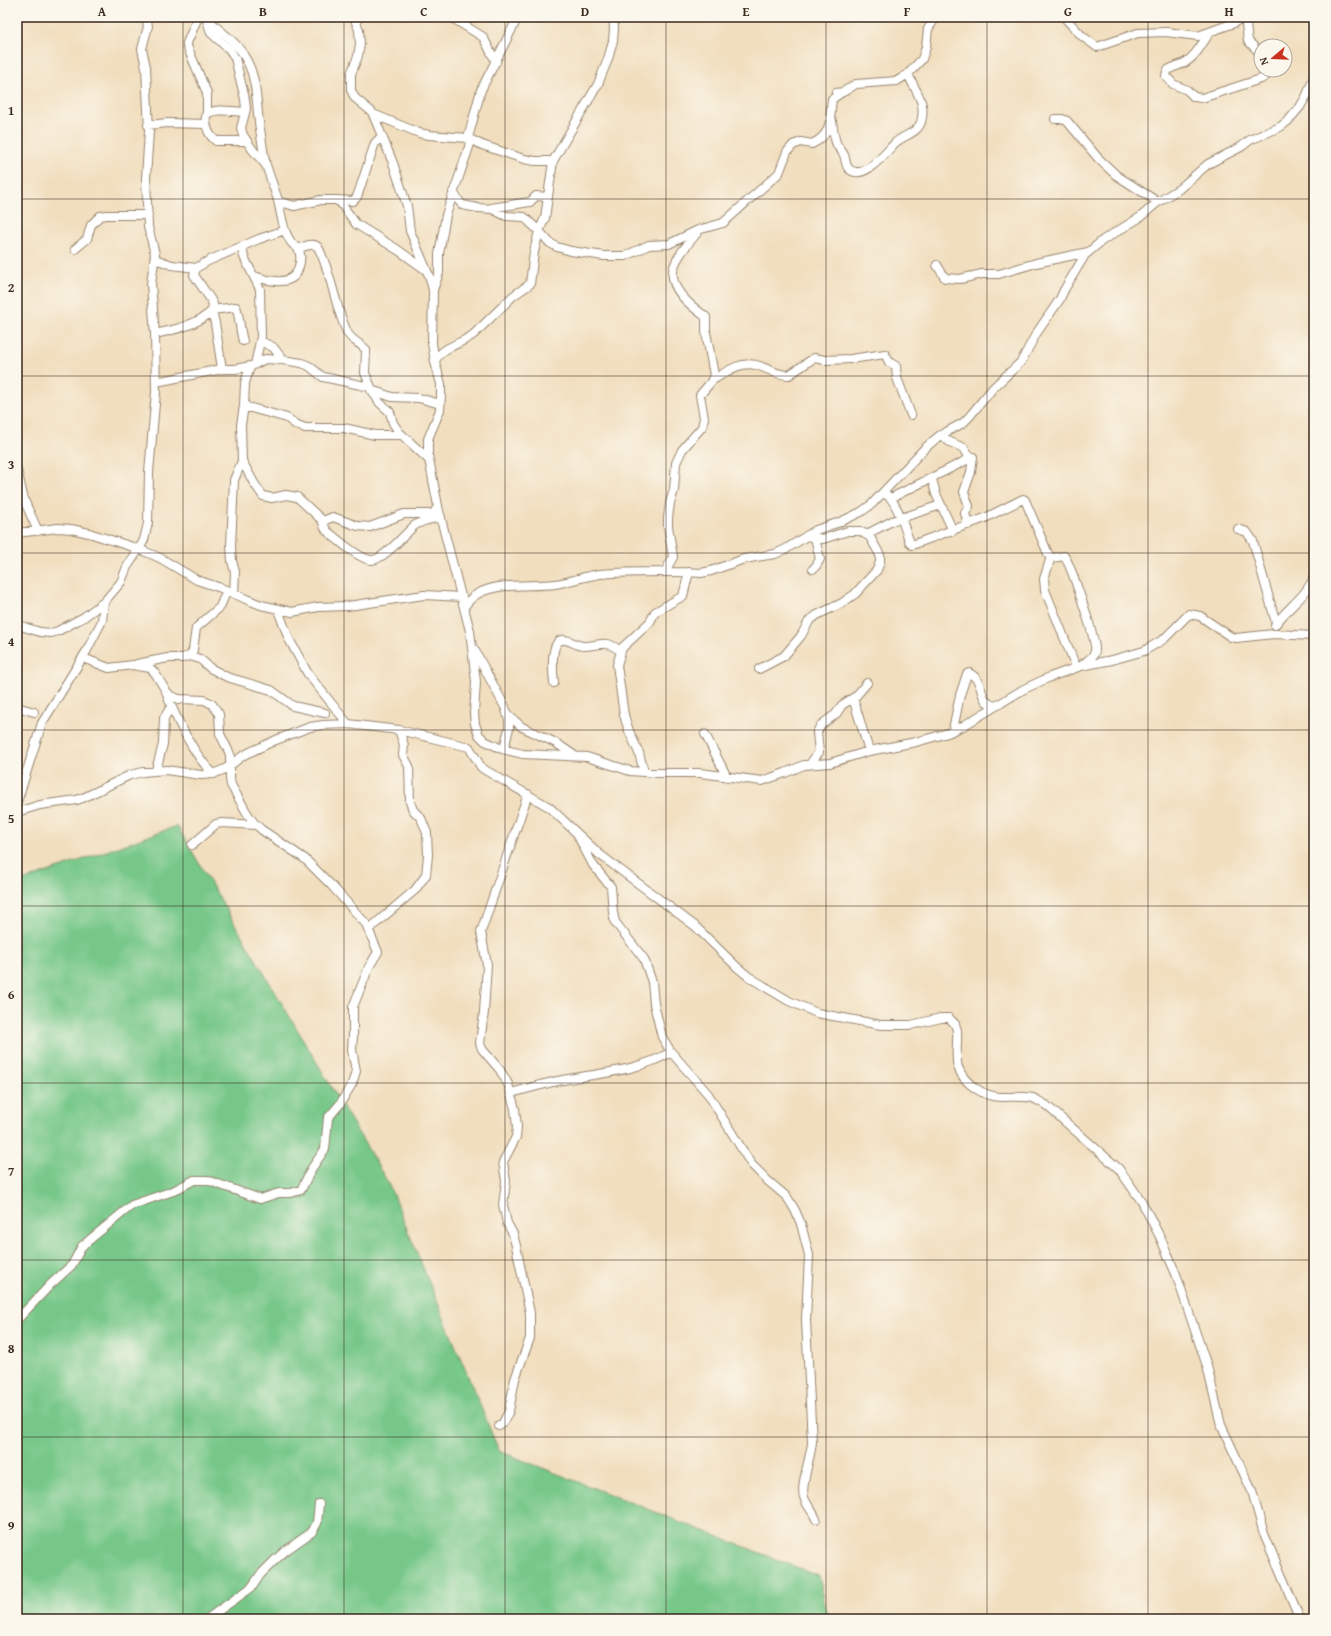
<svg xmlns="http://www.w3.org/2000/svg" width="1331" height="1636" font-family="'Gentium Book Plus',serif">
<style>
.green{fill:#76c788;stroke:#587853}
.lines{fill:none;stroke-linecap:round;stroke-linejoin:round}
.street-casing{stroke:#96846e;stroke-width:10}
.street{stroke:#fff;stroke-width:8}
.grid{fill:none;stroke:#3b2a1e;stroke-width:1;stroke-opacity:0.55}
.neatline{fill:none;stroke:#3b2a1e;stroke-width:1.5}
.grid-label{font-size:13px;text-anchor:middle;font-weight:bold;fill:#3b2a1e}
</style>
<rect width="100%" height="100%" fill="#fbf7ec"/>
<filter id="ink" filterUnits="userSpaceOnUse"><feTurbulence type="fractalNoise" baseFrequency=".025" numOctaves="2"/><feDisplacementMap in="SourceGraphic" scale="8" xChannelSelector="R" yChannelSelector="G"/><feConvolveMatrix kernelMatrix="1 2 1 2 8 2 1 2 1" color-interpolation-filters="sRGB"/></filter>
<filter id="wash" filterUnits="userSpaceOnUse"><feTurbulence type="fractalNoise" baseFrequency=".012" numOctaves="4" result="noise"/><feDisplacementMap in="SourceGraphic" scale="16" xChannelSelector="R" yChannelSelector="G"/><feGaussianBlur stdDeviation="0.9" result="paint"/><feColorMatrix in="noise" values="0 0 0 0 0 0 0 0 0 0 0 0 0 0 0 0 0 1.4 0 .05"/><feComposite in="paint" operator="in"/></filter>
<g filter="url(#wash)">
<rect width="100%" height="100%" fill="#f1debe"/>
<path class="green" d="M177,826l211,357 111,268 320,125 9,43h-811v-736z"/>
</g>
<g filter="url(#ink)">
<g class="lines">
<defs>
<path id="street" d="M198,17l-11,26v3l20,47v20
M206,17c14,16 31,23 41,44 11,21 9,45 13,68 2,12 3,24 6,36 4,12 8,23 12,35 3,13 6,42 20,48 7,-1 14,-6 20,-1 14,27 16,57 29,85 4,9 14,11 19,18l-1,23 9,21 6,9 10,9 3,11 6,9 29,27
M206,17l5,16 19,17 5,8 10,41 1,10 -5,19 2,7 9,14 14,16
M354,17l5,13 1,14 -2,12 -7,18v16l4,8 17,14 5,12 16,39 14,43 3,25 20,47 3,12 -1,53 3,19 6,22v12l-1,14 -12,29v15l11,57 31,120 6,51 -2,31 1,11 4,11 6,6 17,8 21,5 64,3 43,14 27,2h43l62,8 23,-8 19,-8 26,-2 39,-12 47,-9 32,-9 15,-7 61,-37 26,-12 31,-11 31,-6 32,-9 20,-12 25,-25 11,2 31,21 5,1 38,-4 40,2
M451,17l32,20 13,25
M1064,17l18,19 15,11 41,-14 28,-1 32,4 36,-13 8,-6
M1245,17l3,24 13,13
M1210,32c-7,10 -13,23 -24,30 -6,4 -14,4 -19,9l-1,5 7,8 14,6 7,7 8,1 59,-19 5,-3 2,-6
M836,93l7,-1 13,-8 41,-3 11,-7 14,-15 4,-12 2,-18 8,-12
M245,112c-11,0 -30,-5 -39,3 -1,10 1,19 10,26h29
M373,114l46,19 10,2 39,3 14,7 42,14 11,2h18
M1055,119h7l5,2 31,37 18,17 42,27
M832,121c1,8 2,17 5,24 2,4 6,7 7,10 2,5 1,10 5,14 15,13 37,-17 46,-26 8,-8 22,-9 26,-21 6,-20 -6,-31 -13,-48
M148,125l20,-2 38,1
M468,138l13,-48 37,-73
M453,192l9,13 16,3 14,1 14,7 18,1 15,14 11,12 7,4 14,4 33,5h21l24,-11 20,-1 29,-14 25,-7 56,-50 8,-21 6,-7 8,-3 11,2c22,-11 17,-25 20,-45l9,-6
M336,200l17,1 4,-4 18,-54 7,-7
M278,201l16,5 27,-6h14l5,2 16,22 42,26 28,20
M491,208l39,-6 6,-6 12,1
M242,248l2,9 16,32 1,48 -6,27
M75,249l12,-10 4,-14 9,-9 7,-1h41
M155,259l17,6 24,3
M937,265l8,13 15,1 22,-5h17l37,-11 52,-11
M254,276c14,5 41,12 45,-10 2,-6 2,-12 -1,-18
M433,290l6,-17v-19l7,-39 23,-68 1,-8
M212,310l24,-3c3,5 4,25 7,34
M212,311l3,12 7,46
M155,334c19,-4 42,-9 57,-23l1,-7 -2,-4 -17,-25 2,-7 12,-7 51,-22 26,-9
M260,341l13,6 10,13
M435,362c5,-15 27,-18 39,-28l39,-38 17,-12 4,-32 5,-21 6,-13 8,-57 45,-77 10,-25 5,-18 1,-12 -1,-12
M713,380c13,-8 27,-19 43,-15 13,3 18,10 33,10l25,-17 11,2 26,-1 34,-5 4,8 7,4 1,12 14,37
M156,382l66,-13h13l16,-3
M371,390l21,7 27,1 21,6
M244,406l43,12 8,6 10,4h39l31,7h26
M941,435l9,7 14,6 4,7 5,2 -2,15 -7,20 5,14 -4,7 3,12
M242,461l12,22 9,13 9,2 14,-3 11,2 25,23 3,8 2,3c10,8 32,28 44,29 12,1 35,-27 43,-34 7,-6 19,-7 27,-9
M17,470l7,30 14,31
M932,479l4,15 17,37
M883,494c12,0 23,38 27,49l2,2 73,-27 38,-19 2,1 24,56 3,2 12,-2c6,6 33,86 31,95 -1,6 -7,9 -12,13
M891,498l82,-41
M323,521l10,-4 25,9 12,1 34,-13h29l4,-6
M1238,529l9,3 6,9 23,82
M17,533l41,-5 13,1 18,4 50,16 21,9 37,22 24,8 25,11 15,6 31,7 26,-5 30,-1 76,-11 38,2
M867,534l25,-13 49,-16
M1051,557l-7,22 1,11 31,77
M813,569l3,-3 4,-7 -5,-21
M665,572l8,-15 -5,-31v-8l2,-15 4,-13 2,-27 6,-13 20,-23 2,-9 -4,-23 11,-13 3,-7 -8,-43v-15c-15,-11 -39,-29 -32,-50 4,-13 15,-24 23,-34
M234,594l1,-22 -3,-11 -1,-15 3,-66 8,-19 -1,-36 3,-19 1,-23 5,-16 15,-8 18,1 19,3 7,3 14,11 47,10
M464,607c18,-29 63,-19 91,-23 15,-2 30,-8 45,-10 23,-2 45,-2 68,-2 11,0 22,0 33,1l10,-2 33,-12 31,-5 11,-5 30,-19 24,-8 21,-10 11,-8 52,-55 15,-13 24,-13 6,-6 24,-29 28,-26 15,-28 24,-35 4,-9 21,-35 18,-15 36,-22 19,-16 21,-13 29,-25 33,-17 9,-7 30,-13 8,-6 12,-14 7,-12 7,-18
M278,610l11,29 19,35 40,50
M17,623l7,4 16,5 11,1 7,-2 26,-14 20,-15 17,-20 6,-15 12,-18 5,-9 4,-17 1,-51 7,-80 -1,-58 -4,-50 4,-30 -7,-27 -2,-49 3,-47 -3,-64 -4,-18 6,-23 -2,-9
M1275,625c12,-17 31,-28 39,-48
M474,649l31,58 4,12v9l-5,21
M190,656l3,-6 3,-22 24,-21 7,-17
M137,664l31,-6h14l8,-2 10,3 10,9 17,9 44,13 22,16 32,7
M759,669l25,-13 17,-20 8,-15 8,-6 25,-12 13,-9 22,-24 3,-8v-7l-10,-18 -10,-6h-12l-25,8 -17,-3
M554,683c-1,-9 -5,-46 11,-43 8,1 12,7 21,6 19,-1 17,-7 35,5
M166,691c7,23 30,68 48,83
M853,698l16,53
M17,707l17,5
M507,714l15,13 34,16 19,13
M953,730l7,-35 7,-21 2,-1c14,7 10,19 17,28 2,2 6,4 9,5
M705,734l22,43
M810,764l9,-12 -2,-20 4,-7 15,-11 6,-9 14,-9 11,-13
M156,770l7,-26 1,-26 7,-11
M644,772l-5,-19 -10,-22 -5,-16 -7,-50 5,-17 28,-26 5,-10 28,-16 6,-24
M17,802l25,-79 44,-71 16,-31 2,-19
M17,812l23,-7 37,-5 8,-3 45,-22 13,-3 23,-2 35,5 12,-1 12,-5 19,-14 32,-15 34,-13 13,-2 25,-1 51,6 70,17 12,20 4,3 64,37 50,47 96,72 42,41 12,10 40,24 28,12 64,12h30l30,-7h8l6,6 2,6c1,11 -2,27 1,37 6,17 26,30 44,30 10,0 20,-1 31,1 4,2 9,5 13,7l73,64 23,33 18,35 16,37 31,92 14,59 31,66 12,43 36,85
M578,836l15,29 18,22 2,25 2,10 29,37 8,23 2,22 8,33 9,15 37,42 43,70 17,17 19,16 8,13 6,14 8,31 -3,65 6,122c-1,15 -12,43 -8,55 2,8 9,14 12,22
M192,845l24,-21 6,-1 35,2
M368,930l47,-40 11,-15 2,-20 -1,-22 -6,-15 -8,-8 -3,-8 -1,-36 -6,-11 1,-10 -5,-15
M511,1093c19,-5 38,-11 57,-14 35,-6 73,-9 103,-27
M17,1320l34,-36 21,-19 10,-19 50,-41 41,-14 21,-11h13l53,19 19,-6h12l10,-3 11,-22 13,-19 3,-31 12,-14 12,-20 4,-13 -4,-21 1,-14v-29l16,-40 9,-15 -12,-28 -34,-38 -27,-27 -43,-29 -8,-7 -7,-10 -16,-28 -1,-6v-25l-10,-20 -1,-20 -7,-10 -8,-4 -25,-1 -8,-3 -5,-5 -11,-18 -5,-5 -17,-3 -24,3 -26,-10
M499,1426l4,-3 6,-12 6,-32 15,-41v-25l-14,-67 -3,-12 -6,-11 -4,-18 3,-24 -3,-19 13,-25 1,-10 -2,-18 -7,-25 -8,-14 -18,-21 -2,-6 4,-31 3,-47 -6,-33 47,-138
M207,1619l45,-32 8,-12 14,-14 11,-10 27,-19 5,-9 2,-19"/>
</defs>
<use href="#street" class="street-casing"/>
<use href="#street" class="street"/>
</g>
</g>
<path class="grid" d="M183,17v1602M344,17v1602M505,17v1602M666,17v1602M826,17v1602M987,17v1602M1148,17v1602M17,199h1297M17,376h1297M17,553h1297M17,730h1297M17,906h1297M17,1083h1297M17,1260h1297M17,1437h1297"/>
<rect width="1331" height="1636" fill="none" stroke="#fbf7ec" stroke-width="44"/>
<g transform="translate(1273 58) rotate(251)"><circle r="19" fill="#fbf7ec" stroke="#aea59a"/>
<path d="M0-3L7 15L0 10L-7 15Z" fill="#c8321e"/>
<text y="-6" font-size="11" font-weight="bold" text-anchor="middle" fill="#3b2a1e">N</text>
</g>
<rect x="22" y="22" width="1287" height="1592" class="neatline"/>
<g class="grid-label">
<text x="102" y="16">A</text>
<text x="263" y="16">B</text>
<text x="424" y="16">C</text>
<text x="585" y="16">D</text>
<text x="746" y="16">E</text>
<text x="907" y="16">F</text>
<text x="1068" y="16">G</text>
<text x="1229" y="16">H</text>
<text x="11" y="115">1</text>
<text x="11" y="292">2</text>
<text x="11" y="469">3</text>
<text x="11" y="646">4</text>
<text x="11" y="823">5</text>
<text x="11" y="999">6</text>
<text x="11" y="1176">7</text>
<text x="11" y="1353">8</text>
<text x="11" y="1530">9</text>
</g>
</svg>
